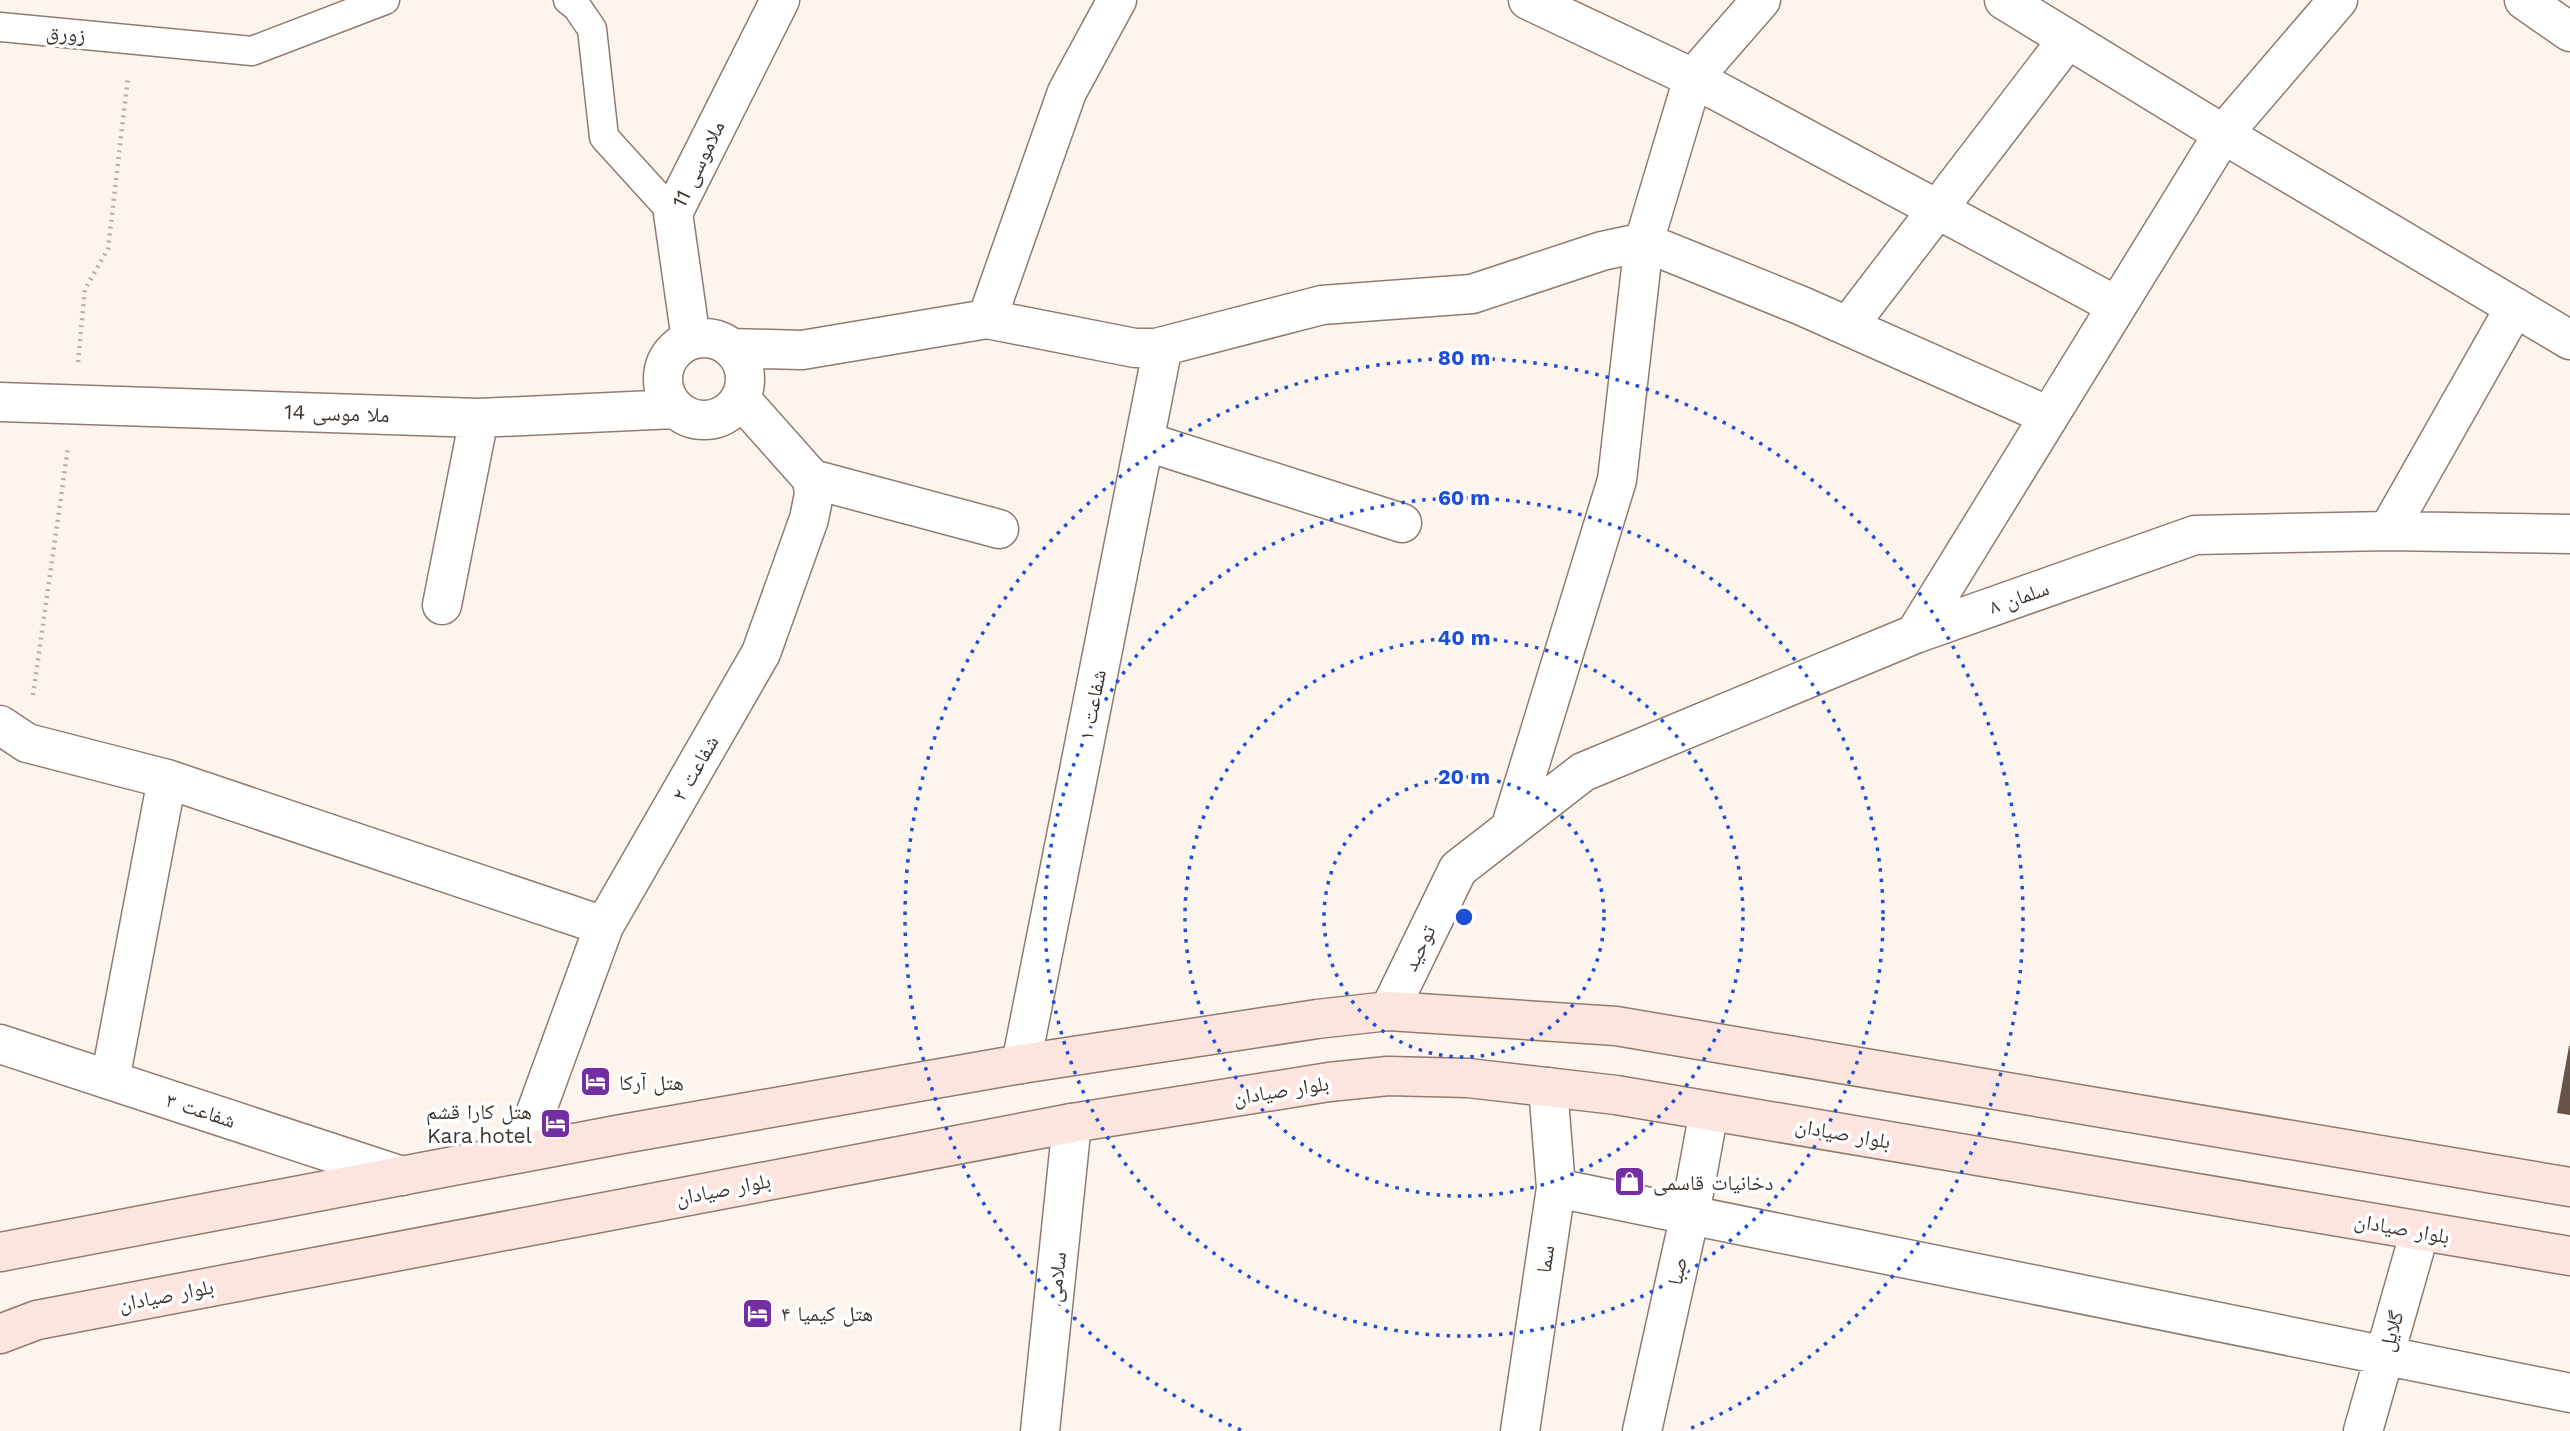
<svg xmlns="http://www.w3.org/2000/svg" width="2570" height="1431" font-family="'Work Sans','Noto Naskh Arabic',sans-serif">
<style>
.building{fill:#685349}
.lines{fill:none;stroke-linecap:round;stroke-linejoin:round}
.service-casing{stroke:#907b6e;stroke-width:31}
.minor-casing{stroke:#907b6e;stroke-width:41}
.secondary-casing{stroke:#907b6e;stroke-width:41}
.path{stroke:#b7aea8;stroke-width:4.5;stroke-dasharray:2 5;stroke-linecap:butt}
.service{stroke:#fff;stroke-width:28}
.minor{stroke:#fff;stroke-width:38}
.secondary{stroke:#fde5df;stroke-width:38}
.ring{fill:none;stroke:#1d4ed8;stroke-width:3.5;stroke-dasharray:3.5 7}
.labels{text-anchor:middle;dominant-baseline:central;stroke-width:7;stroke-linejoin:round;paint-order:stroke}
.street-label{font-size:21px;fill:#3f3630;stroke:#fff}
.poi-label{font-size:21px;fill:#3f3630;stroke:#fff;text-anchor:start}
.centre{fill:#1d4ed8;stroke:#fff;stroke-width:3.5}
.ring-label{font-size:21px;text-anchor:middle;font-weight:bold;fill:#1d4ed8;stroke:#fff;stroke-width:7;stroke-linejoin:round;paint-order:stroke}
</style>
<rect width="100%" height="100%" fill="#fdf4ee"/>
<path class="building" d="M2569,1046h1v69l-13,-2z"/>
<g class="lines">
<defs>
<path id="service" d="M568,0l9,7 15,22 12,108 69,76
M0,27l252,24 133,-51"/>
<path id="minor" d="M1528,0l165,78 424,228
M1761,0l-68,78 -49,164 158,64 247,110
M2004,0l219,134 347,206
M2524,0l46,32
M987,319l80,-227 50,-92
M1848,326l220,-287
M663 379a41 41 0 1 1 82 0a41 41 0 1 1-82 0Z
M691,340l-18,-127 107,-213
M731,348l71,2 185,-31 148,29h21l166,-43 150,-11 130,-43 42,-9 -27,238 -107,349
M0,402l479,16 196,-9
M1144,441l258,82
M812,479l187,50
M2388,531l127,-224
M442,605l37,-187
M1915,634l308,-500 115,-134
M0,725l27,18 140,36 437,147
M1389,1011l69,-142 125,-97 332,-138 280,-99 193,-4 182,3
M0,1044l402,132
M1021,1064l142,-718
M110,1080l57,-301
M521,1153l83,-227 157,-273 48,-134 5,-25 -2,-15 -72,-81
M1556,1188l1014,205
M1040,1431l32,-308
M1520,1431l36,-243 -8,-101
M1642,1431l48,-217 19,-103
M2363,1431l57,-200"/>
<path id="secondary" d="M0,1252l622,-118 399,-70 296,-45 72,-8 227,15 954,161
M0,1334l37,-14 1035,-197 257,-41 59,-6 80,2 148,17 954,161"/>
</defs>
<use href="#service" class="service-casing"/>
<use href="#minor" class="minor-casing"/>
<use href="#secondary" class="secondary-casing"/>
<path class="path" d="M78,362l7,-73 23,-40 20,-172
M33,695l35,-248"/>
<use href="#service" class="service"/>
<use href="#minor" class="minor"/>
<use href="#secondary" class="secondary"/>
</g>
<g class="ring">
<circle cx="1464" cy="917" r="140"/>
<circle cx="1464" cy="917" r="279"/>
<circle cx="1464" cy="917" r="419"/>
<path d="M1241 1430A559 559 0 1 1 1687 1430"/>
</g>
<defs>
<symbol id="hotel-square" viewBox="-11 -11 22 22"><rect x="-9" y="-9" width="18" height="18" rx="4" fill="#722ea2" stroke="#fff"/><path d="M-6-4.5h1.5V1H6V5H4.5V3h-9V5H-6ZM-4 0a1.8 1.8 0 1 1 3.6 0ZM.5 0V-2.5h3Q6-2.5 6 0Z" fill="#fff"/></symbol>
<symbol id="shop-square" viewBox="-11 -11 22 22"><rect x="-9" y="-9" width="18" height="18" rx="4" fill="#722ea2" stroke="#fff"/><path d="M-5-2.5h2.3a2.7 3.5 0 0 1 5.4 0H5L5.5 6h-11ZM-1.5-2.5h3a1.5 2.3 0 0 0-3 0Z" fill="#fff"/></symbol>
</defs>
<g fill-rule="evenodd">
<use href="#hotel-square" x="578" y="1064" width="35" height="35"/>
<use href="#hotel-square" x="538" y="1106" width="35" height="35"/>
<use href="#shop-square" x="1612" y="1164" width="35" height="35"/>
<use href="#hotel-square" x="740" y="1296" width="35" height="35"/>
</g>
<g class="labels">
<g class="street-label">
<text transform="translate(66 33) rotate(5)">زورق</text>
<text transform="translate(698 164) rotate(-64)">ملاموسی 11</text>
<text transform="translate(337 413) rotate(2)">ملا موسی 14</text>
<text transform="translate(2019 597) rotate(-19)">سلمان ۸</text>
<text transform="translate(1092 705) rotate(-79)">شفاعت ۱</text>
<text transform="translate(695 768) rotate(-60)">شفاعت ۲</text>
<text transform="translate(1419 948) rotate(-64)">توحید</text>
<text transform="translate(1281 1090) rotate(-9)">بلوار صیادان</text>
<text transform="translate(201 1110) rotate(18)">شفاعت ۳</text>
<text transform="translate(1843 1133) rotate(10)">بلوار صیادان</text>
<text transform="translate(723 1189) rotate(-11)">بلوار صیادان</text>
<text transform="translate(2402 1228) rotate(10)">بلوار صیادان</text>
<text transform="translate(1545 1259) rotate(-82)">سما</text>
<text transform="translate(1677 1271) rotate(-78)">صبا</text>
<text transform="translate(1056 1277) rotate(-84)">سلامی</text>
<text transform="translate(166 1295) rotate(-11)">بلوار صیادان</text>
<text transform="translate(2391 1331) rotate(-74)">گلایل</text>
</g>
<g class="poi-label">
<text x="619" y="1082">هتل آرکا</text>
<text x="532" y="1111" text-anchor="end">هتل کارا قشم<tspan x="532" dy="24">Kara hotel</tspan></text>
<text x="1653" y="1182">دخانیات قاسمی</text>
<text x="781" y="1313">هتل کیمیا ۴</text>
</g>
</g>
<circle cx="1464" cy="917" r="10" class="centre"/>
<g class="ring-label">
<text x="1464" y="365">80 m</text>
<text x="1464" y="505">60 m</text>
<text x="1464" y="645">40 m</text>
<text x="1464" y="784">20 m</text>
</g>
</svg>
